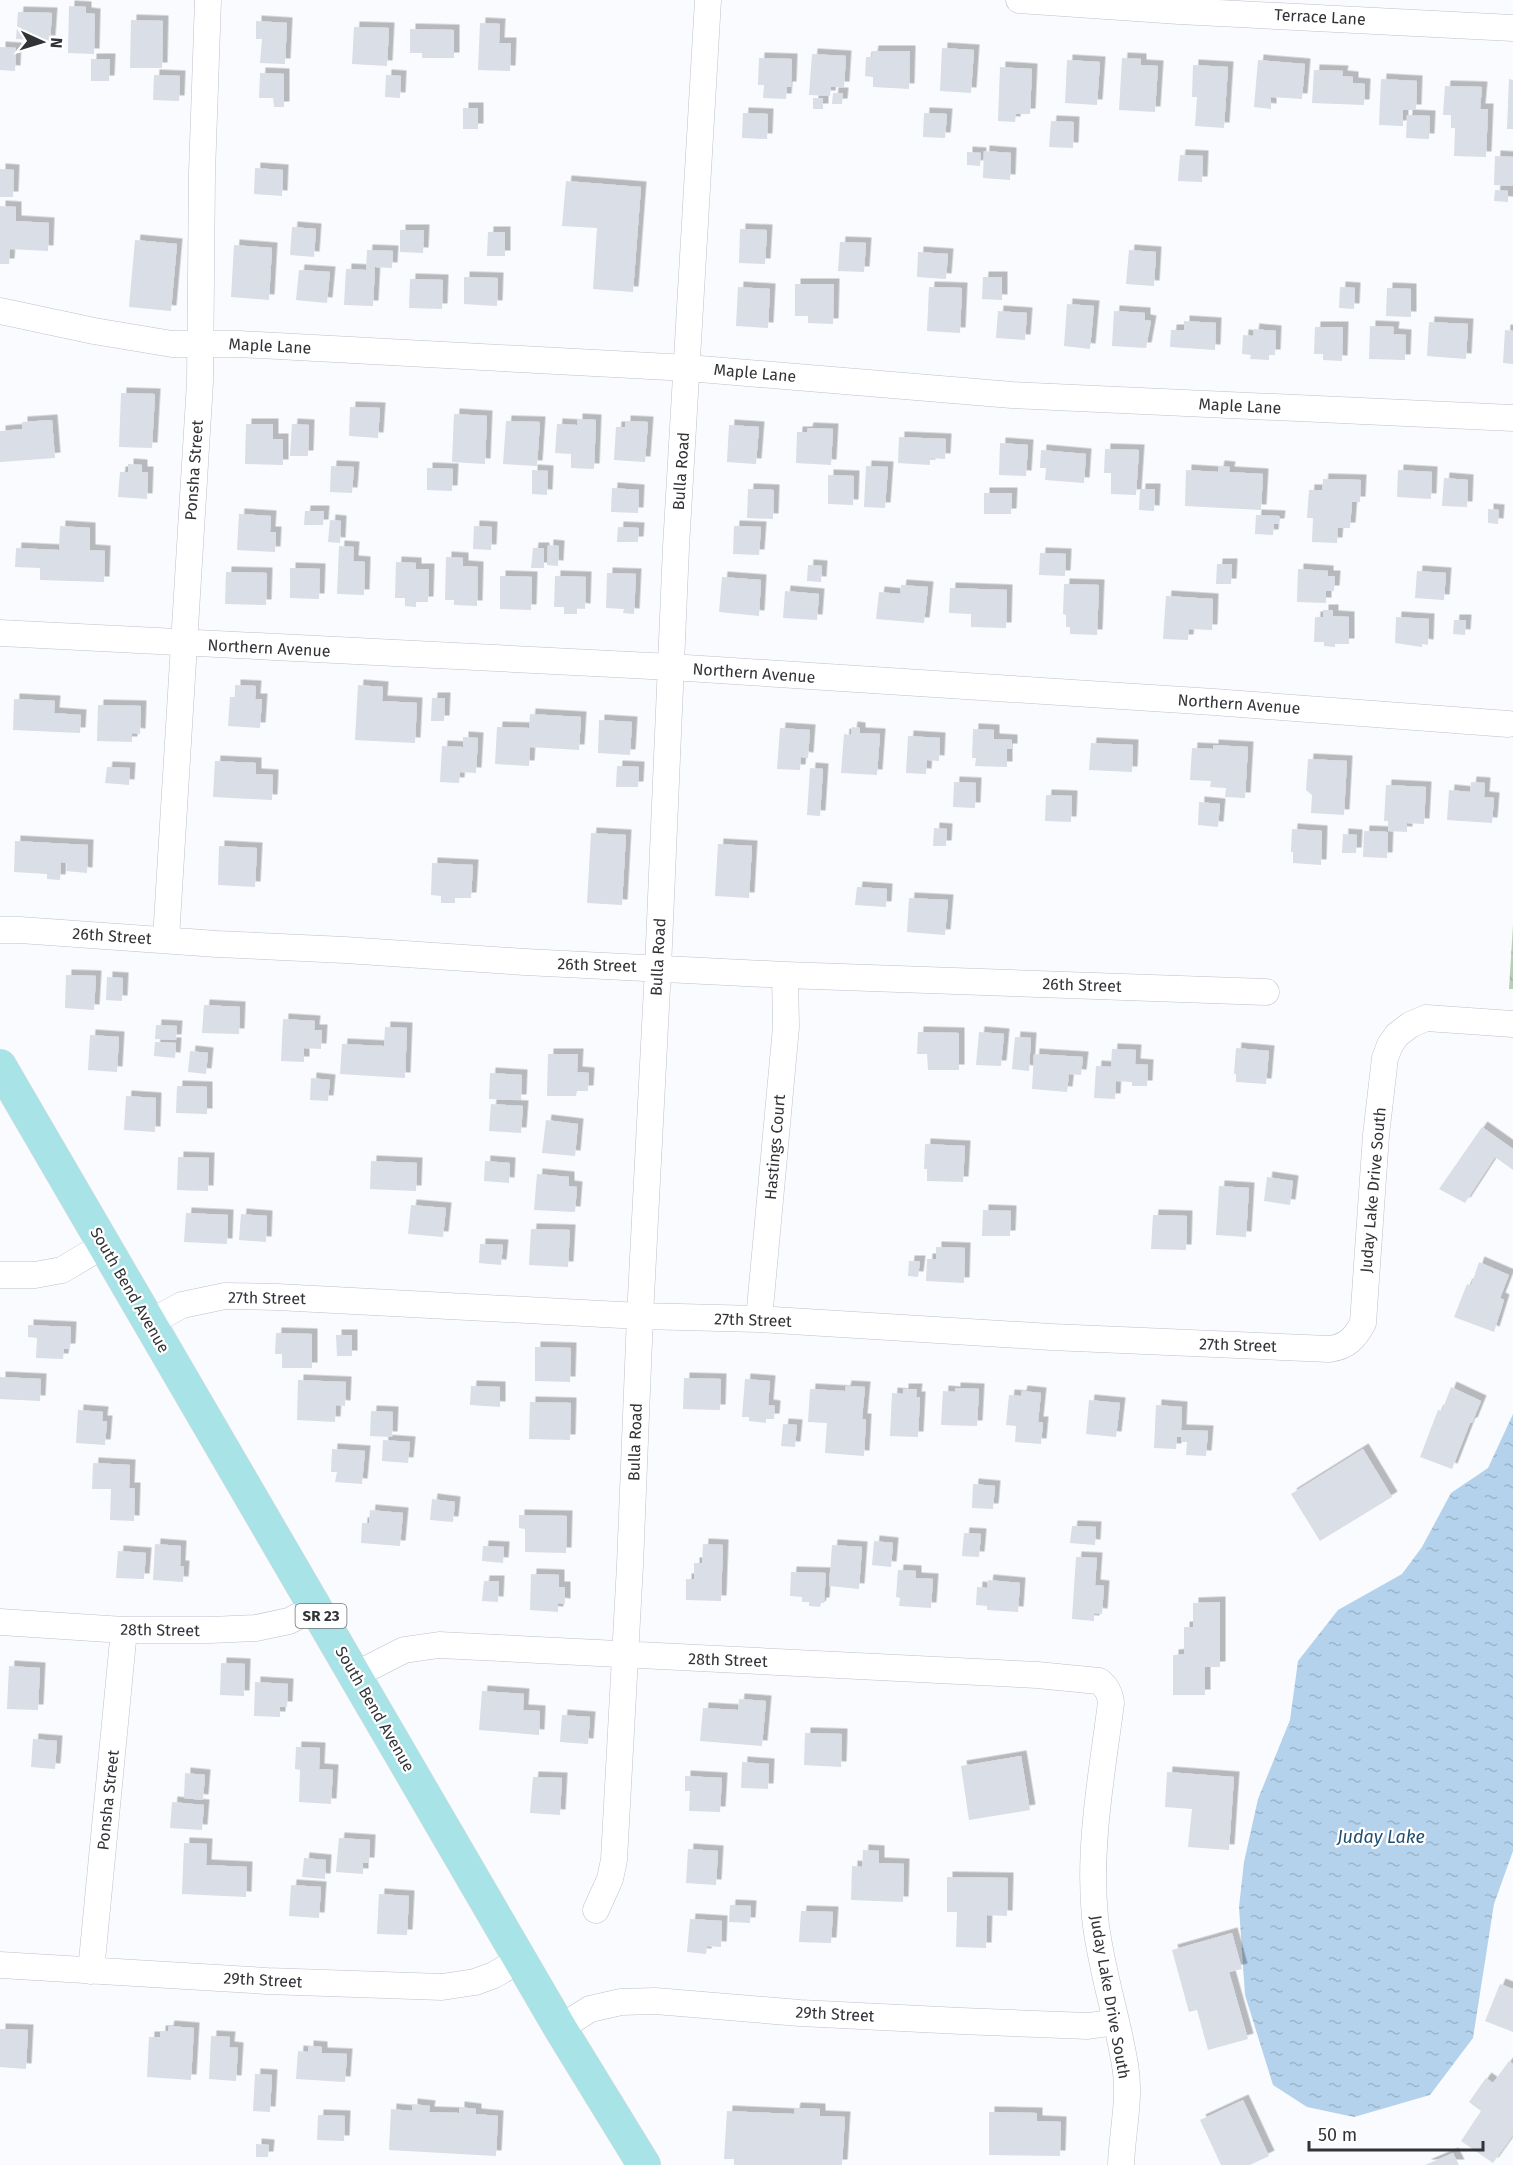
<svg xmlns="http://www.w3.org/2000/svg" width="1513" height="2165" font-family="'Fira Sans',sans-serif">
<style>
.forest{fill:url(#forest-crowns)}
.water{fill:url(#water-ripples)}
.building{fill:#d9dee7;filter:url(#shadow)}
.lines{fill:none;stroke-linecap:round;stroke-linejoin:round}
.street-casing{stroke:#bdc1ca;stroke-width:27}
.primary-casing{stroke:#d6d6d7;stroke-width:34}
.street{stroke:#fff;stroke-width:26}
.primary{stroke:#a8e4e7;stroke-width:33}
.labels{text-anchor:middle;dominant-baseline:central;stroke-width:4.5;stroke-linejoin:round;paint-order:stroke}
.shield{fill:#fff;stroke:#707073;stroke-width:1.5}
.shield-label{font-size:15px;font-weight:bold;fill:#323337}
.street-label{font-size:16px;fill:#323337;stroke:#fff}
.water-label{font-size:18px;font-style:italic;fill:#1f4e71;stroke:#fff}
</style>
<defs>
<pattern id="forest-crowns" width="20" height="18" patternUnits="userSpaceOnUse" patternTransform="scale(1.5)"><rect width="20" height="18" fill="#b6cfb5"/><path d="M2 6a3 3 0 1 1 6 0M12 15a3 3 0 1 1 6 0" fill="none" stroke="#9db29c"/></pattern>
<pattern id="water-ripples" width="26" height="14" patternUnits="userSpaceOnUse" patternTransform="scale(1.5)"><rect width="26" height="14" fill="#b4d2eb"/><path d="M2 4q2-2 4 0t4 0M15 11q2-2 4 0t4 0" fill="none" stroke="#9bb5ca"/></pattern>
<filter id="shadow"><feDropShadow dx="5.5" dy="-5.5" stdDeviation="0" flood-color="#0004"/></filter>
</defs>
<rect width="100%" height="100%" fill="#f9fbff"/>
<path class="forest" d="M1513,925v64h-4z"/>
<path class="water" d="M1513,1414v437l-19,53 -21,134 -43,57 -76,22 -47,-10 -34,-22 -28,-90 -6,-88 5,-45 14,-63 32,-79 8,-59 40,-51 64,-36 20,-27 29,-54 37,-25z"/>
<path class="building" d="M69,6l17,1v6l9,1 -1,40 -26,-1z
M18,12l34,1 -2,28 -34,-2z
M131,20l32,1 -1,47h-32z
M256,21l31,2 -2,41 -25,-1 2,-24h-6z
M480,23l20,1 -1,19h12l-1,28 -32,-1z
M354,27l35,1 -2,38 -35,-2z
M410,29l44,1v28h-32v-5h-12z
M0,47l16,1 -1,23 -15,-1z
M942,48l32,2 -3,43 -31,-2z
M873,51h37l-1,38 -36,-2v-10l-8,-1 1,-19h6z
M812,54l34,2 -2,31h-13l-1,9 -21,-1z
M759,58l33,1 -1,28h-4l-1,12 -23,-1 1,-13h-6z
M1122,58l19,1v6l17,1 -3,46 -36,-2z
M91,59h19l-1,22h-18z
M1067,60l33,2 -3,43 -32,-2z
M1258,60l47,4 -3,35 -31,-2v12l-17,-2z
M1193,65l35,2 -4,61 -29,-2 2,-29h-5z
M1000,67l32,2 -2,45h-14l-1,8 -17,-1z
M1314,70l29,1 -1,5 11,1v6l12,1 -1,21 -52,-2z
M260,73l24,1v33h-10l-1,-9h-14z
M154,75l26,1 -1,25 -26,-1z
M386,75l15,1 -1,22 -15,-1z
M1381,79l36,2 -1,29h-13v16l-24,-1z
M1509,79l4,1v49h-6z
M1445,86l37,1 -2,22h8l-2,48 -32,-1 1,-28h-4v-13h-8z
M833,93h10l-1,11h-10z
M813,98h10v11h-10z
M463,108h15v21h-15z
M743,113l25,1 -1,25 -25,-1z
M924,113l23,1 -2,24 -22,-1z
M1407,115l23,1 -1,23 -23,-1z
M1051,121l23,1 -1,26 -24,-1z
M984,151l27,2 -1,27 -27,-2z
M967,152l14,1 -1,13 -13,-1z
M1180,155l23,1 -1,26 -24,-1z
M1495,156l18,1v29l-19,-1z
M255,168l28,2 -1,26 -28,-2z
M0,169l14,1 -1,27h-13z
M566,181l75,6 -8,105 -40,-3 4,-61 -35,-2z
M1495,190l13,1v11l-14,-1z
M0,206l16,1v14l33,2 -1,28 -38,-2 -1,15h-9z
M292,227l24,2 -2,28 -24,-2z
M740,229l27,1 -2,34 -26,-1z
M400,230h24l-1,23 -23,-1z
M488,232h17v24h-18z
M135,240l42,4 -6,67 -42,-4z
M840,242l26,1 -2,29 -26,-1z
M234,245l38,3 -3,52 -38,-3z
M367,250l26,1 -1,17 -17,-1 -2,39 -29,-1 2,-36 20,1z
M1129,250l27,2 -2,34 -28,-2z
M918,252l30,2 -2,25 -29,-2z
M299,270l31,2 -3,31 -31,-3z
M464,277l34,1 -1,28 -33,-2z
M983,277h19v23l-20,-1z
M410,279l33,1 -1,29 -33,-1z
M795,284h39l-1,40 -25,-1v-7h-13z
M738,287l32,2 -2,39 -32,-2z
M929,287l33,1 -2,45 -33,-2z
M1340,287l15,1 -1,21 -15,-1z
M1387,288l24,1v28l-25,-1z
M1067,304l27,2 -4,43 -26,-3z
M998,311l29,2 -2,27 -29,-2z
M1114,311l31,2v7l6,1 -5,27 -34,-2z
M1184,321l32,2 -1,27 -45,-3 1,-17h13z
M1429,322l39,2 -2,35 -39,-3z
M1370,326l24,1 -1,7 13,1 -1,25 -36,-1z
M1315,327h28l-1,34 -19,-1v-6h-9z
M1254,329l22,2 -1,24h-6v5l-19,-1 1,-4 -9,-1 1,-19 10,1z
M1505,330l8,1v33l-10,-1z
M121,393l34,1 -3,54 -33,-1z
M350,407l30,1 -2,30 -29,-2z
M454,414l33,2 -2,48 -33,-2z
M577,419l19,1 -2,49 -23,-1v-14l-16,-1 2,-29 20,1z
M52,420l3,38 -55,4v-31l22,-2v-7z
M506,421l34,1 -3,44 -34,-2z
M625,421l23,1 -3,40 -31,-2 2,-33h9z
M246,424h27v15h10v26l-38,-1z
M292,424l17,1 -1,31h-18z
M729,425l30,2 -3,37 -29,-2z
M808,428l25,1 -2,36 -35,-2 1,-31h10z
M899,437l47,2 -1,20 -15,-1v7l-32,-2z
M1000,443l28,2 -2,31 -27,-1z
M1105,449l34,1 -3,45 -25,-1v-21h-7z
M1041,450l45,4 -2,29 -39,-3 1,-12h-6z
M128,464l14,1v7h6l-1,27 -29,-2 2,-25h8z
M331,466l23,1 -2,26 -22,-1z
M866,466l22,1 -3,41 -21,-1z
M1219,466l11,1 -1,5 34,2 -2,36 -76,-4 1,-36 32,2z
M427,468l26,1 -1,22 -25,-1z
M532,470l16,1 -1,24 -15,-1z
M1398,470l34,2 -1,27 -34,-2z
M828,475l26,1 -1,29 -25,-1z
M1444,478l24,2 -1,27 -25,-1z
M1323,479l38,1 -1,22h-8l-2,26h-12l-1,15 -25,-1 1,-24h-6l2,-28h13z
M612,488l27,2 -1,23 -27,-1z
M748,489l26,1 -1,29 -26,-1z
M1140,489h15l-1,22 -15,-1z
M984,493h28l-1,21h-27z
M1488,509l11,1 -1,14 -10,-1z
M305,511h19l-1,14h-19z
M239,514l32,2 -1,16h6l-1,20 -38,-2z
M1256,515l24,1 -1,8h-5l-1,11 -18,-1z
M330,520l11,1 -1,22 -12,-1z
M60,526l30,2v22l15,1 -1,31 -64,-2v-12l-25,-1 1,-19 43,2z
M474,526l18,1 -1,23 -18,-1z
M734,526l27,1 -2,28 -26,-1z
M618,527l21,1 -1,14h-21z
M548,545l11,1 -1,20 -11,-1z
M339,546l15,1 -1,14 12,1 -1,33 -27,-1z
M533,548h11v20h-13z
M1040,553l26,1 -1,22 -26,-1z
M446,557l17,1v8l15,1 -1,39 -23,-1v-5h-9z
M396,562l20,1v6h13l-1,33h-12v5l-11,-1v-8h-10z
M1217,564h15l-1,20h-15z
M808,565l14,1 -1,16 -14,-1z
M290,568l30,1 -1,30 -29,-1z
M1298,569l30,2v5h7l-1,15h-8v12l-29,-1z
M1417,571l29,2 -2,27 -29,-2z
M226,572l41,1 -1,32 -41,-1z
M607,573l29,1 -2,40 -11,-1 1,-4 -18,-1z
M500,576l32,1 -1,33 -31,-1z
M555,576l31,1 -1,32 -8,-1v6h-13v-7h-10z
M722,577l39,3 -2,36 -40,-4z
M1064,584l35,1 -2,50 -27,-1v-7h-4v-12l-3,-1z
M901,585l27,2 -4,36 -48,-4 3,-27 21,2z
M950,588l57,2 -1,38 -35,-1v-13l-22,-1z
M785,591l34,3 -2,26 -34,-2z
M1166,596l47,3 -1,31 -23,-1 -1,11 -25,-1z
M1323,610h10v6l16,1v27h-14v3l-11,-1v-4h-10l1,-25h8z
M1396,617l33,2 -1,26 -6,-1v3l-27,-4z
M1454,620h12l-1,15 -12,-1z
M235,685l21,1 -1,13h7l-2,29 -32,-2 2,-29h5z
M358,685l25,2 -1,14 35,2 -2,40 -60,-3z
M432,698h13l-1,23h-13z
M14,699l41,2 -1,12 27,2 -1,18 -67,-3z
M98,705l43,1 -1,28 -8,-1v9l-35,-1z
M530,714l51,3 -2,33 -49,-3 -1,19 -34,-2 2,-37 32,1z
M599,720l33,2 -2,33 -32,-2z
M852,727l8,1v5l20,1 -3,41 -36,-2 3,-39 7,1z
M780,728l30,2 -2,28 -7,-1 -1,13 -23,-1z
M973,729l21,1v9l18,1v9h-5v18l-32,-1 1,-8h-4z
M908,736l32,2 -1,23 -12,-1 -1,14 -20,-1z
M463,737l15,1 -2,35 -16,-1 -1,11 -19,-1 2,-36 21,1z
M1091,743l42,2 -1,27 -43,-2z
M1213,745l35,2 -3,51 -20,-1 1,-9 -16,-1 1,-6 -21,-1 2,-32 21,1z
M1308,759l39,2 -3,54 -33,-2 1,-18 -6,-5z
M215,761l41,2v11l17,1 -1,25 -59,-3z
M617,766l22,1 -1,20h-22z
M107,767l23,1 -1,17 -24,-2z
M810,768l13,1 -3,47 -13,-1z
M954,782l22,1 -1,25 -22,-1z
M1471,782l14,1 -1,14 10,1 -2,25 -45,-3 2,-30 21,2z
M1386,785l40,2 -2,37 -17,-1v9l-19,-1v-10h-4z
M1046,795l26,1 -1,26 -26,-1z
M1199,802l21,2 -2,23 -20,-2z
M934,828l13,1 -1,17h-13z
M1292,829l30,2 -1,34 -28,-2v-11h-2z
M1364,831l24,1 -1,26 -24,-1z
M591,833l35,2 -4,70 -35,-2z
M1343,834l14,1 -1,18h-14z
M15,841l73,4 -1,28 -21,-2 1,-8 -6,-1 -1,18 -13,-1v-5l-33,-2z
M718,844l34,2 -3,52 -34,-2z
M219,846l38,2 -2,39 -37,-2z
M432,863l41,2 -2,33h-16v5h-14v-7l-10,-1z
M857,887l30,2 -1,18 -31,-2z
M909,898l39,2 -3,35 -38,-3z
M66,975l30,1 -2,34 -29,-2z
M107,977l16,1 -1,23 -16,-1z
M204,1005l36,2 -1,27 -37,-1z
M283,1019l32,2 -1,9h8l-1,19 -17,-1v14l-23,-1z
M156,1025l21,1 -1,14 -21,-1z
M385,1027l22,1 -2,50 -65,-4 2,-30 42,2z
M918,1032l41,1v37h-31l-1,-16h-10z
M979,1032l25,2 -3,32 -25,-1z
M90,1035l29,2 -2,35 -29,-2z
M1015,1037l16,1 -2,33 -17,-2z
M155,1042l21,1 -1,15 -21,-2z
M1236,1048l33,3 -3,33 -30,-2v-8h-2z
M1112,1049l24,1 -1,14 13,1 -1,21h-15v-4l-16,-1 -1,18 -21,-1 2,-32 15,1z
M190,1051l18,2 -2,21 -18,-2z
M548,1054h30l-1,18 12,1 -1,18h-11l-1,5h-29z
M1034,1054l49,3 -2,18 -12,-1 -2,18 -35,-3z
M490,1073l32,2 -1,25 -32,-1z
M311,1078l19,2 -2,21 -18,-1z
M177,1086l30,1v27l-31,-1z
M126,1096l30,2 -1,34 -31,-2z
M491,1104l32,2 -2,27 -32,-2z
M546,1120l32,4 -3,32 -33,-3z
M1482,1127l31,22v21l-18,-13 -30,46 -26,-14z
M925,1144l40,2 -2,36 -36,-1v-12h-3z
M178,1157l31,1 -1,33 -31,-1z
M371,1161l46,2 -1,28 -46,-2z
M485,1161l25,2 -1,20 -25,-2z
M537,1174l32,3v9l8,1 -2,25 -41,-2z
M1267,1177l26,4 -3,24 -26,-4z
M1219,1186l30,2 -3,49 -30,-2z
M411,1205l35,3 -3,29 -35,-3z
M983,1210l28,1 -1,25h-28z
M186,1213l42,2 -1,29 -43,-2z
M241,1214l26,2 -1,26 -27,-2z
M1153,1215l34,1 -1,34 -35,-1z
M531,1229l39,1 -2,37 -39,-2z
M480,1244l23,1 -2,20 -22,-2z
M936,1247l29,1 -1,35 -38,-2 1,-22h9z
M909,1261h11l-2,16 -10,-1z
M1479,1262l30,13 -9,23 4,2 -10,32 -40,-15 13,-33 4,2z
M28,1325l43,2 -1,22h-6l-1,10 -27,-1 1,-20 -9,-1z
M276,1333l36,1v34h-30v-14h-7z
M336,1335h16v21h-15z
M535,1347l36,1 -1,34 -35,-1z
M0,1377l41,2 -1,22 -40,-2z
M684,1378l37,1 -1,31 -37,-1z
M745,1379l25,2 -2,24 7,1 -1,13h-8v4l-17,-2v-4h-7z
M298,1380l48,2 -1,24 -9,-1 -1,17 -38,-2z
M471,1386l29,1v20l-30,-2z
M846,1386l19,1 -3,32h4l-2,37 -39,-3 2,-30 -19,-1 2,-33 35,2z
M1451,1387l30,14 -9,22h-2l-18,46 -32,-12 18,-47 4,1z
M955,1388l24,1 -2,37 -36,-1 2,-34 12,1z
M903,1389h14l-1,8h4l-2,40 -28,-1 2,-43 11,1z
M1022,1391l19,2 -3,29h5l-2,22 -26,-2 1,-16 -10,-1 3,-30 12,1z
M1089,1400l31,3 -4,34 -30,-3z
M530,1402l41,1 -1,37 -41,-1z
M1156,1405l26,2 -1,23 27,1 -2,25 -20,-1 1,-13h-6v-5h-4l-1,12 -22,-1z
M78,1410l25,2 -1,9h5l-2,24 -29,-2z
M371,1411l22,1 -1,25 -22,-1z
M783,1424l14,1 -2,22 -14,-1z
M383,1440l27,2 -2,21 -26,-2z
M332,1449l33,2 -3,33 -27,-2 2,-10h-6z
M1363,1449l29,48 -72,44 -29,-47z
M93,1463l37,2 -1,23h6l-1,33 -24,-1 1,-31h-19z
M973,1484l22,2 -2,23 -21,-1z
M432,1499l23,3 -2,20 -23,-2z
M370,1510l33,3 -3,33 -39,-3 1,-20h7z
M519,1515l48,1 -1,37 -41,-1v-23l-6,-1z
M1072,1526l24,1 -1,18 -25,-2z
M964,1533l17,1 -2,23 -17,-1z
M874,1541l19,2 -2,24 -19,-2z
M155,1544l26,2 -1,20h4l-1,16 -30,-2z
M703,1544l20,1 -2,56 -35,-1v-21h8v-16h8z
M832,1545l30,2 -3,42 -30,-3z
M483,1546l21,1 -1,16 -21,-2z
M118,1551l28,2 -2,26 -28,-1z
M1076,1557l21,1 -2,27 9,1 -2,28 -8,-1v8l-22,-2z
M898,1570l18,1v7l17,1 -2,29 -32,-2 1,-8 -4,-1z
M791,1572l35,1 -2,30h-3l-1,4 -11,-1v-4h-7v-5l-12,-1z
M531,1574l28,1v12h6v17l-7,-1v9l-28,-2z
M988,1580l32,3 -2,29 -31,-2v-4l-11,-1 1,-18 10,1z
M484,1581h15l-1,21 -16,-1z
M1220,1602v65h-15v28h-32v-40l11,-1v-27h9v-24z
M221,1663l24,1 -1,32 -24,-1z
M9,1666l31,2 -2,42 -31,-1z
M255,1682l33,2 -1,23h-7v10l-26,-1z
M482,1691l42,3 -1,16 17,1 -1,24 -60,-5z
M739,1699l27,2 -4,45 -62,-5 3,-33 35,2z
M562,1715l28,2 -2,27 -28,-2z
M805,1733l37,1 -1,33 -37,-2z
M33,1739l24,2 -2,28 -24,-2z
M296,1747l24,1 -1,21 14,1 -2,34 -32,-2 1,-32 -5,-1z
M1021,1756l9,54 -61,10 -8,-54z
M742,1762l27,2 -1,25 -27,-1z
M1167,1772l67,5 -5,73 -41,-3 4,-38 -27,-2z
M185,1773l20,2 -2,25 -19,-2z
M685,1776l37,2 -2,34 -31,-1 1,-20h-5z
M533,1777l29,1 -2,37 -30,-2z
M172,1802l32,3 -2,25 -32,-2z
M339,1838l31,2 -1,23h-6v11l-27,-2z
M184,1843l23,1 -1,21 41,2 -1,30 -64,-3z
M688,1849l30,2 -2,34 -30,-2z
M863,1850l16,1v12l25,1 -1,38 -52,-2 1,-34 10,1z
M304,1858l22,2 -1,19 -23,-2z
M947,1877l61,1 -1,38 -20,-1 -1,33 -30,-1 1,-35h-10z
M291,1885l30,2 -2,31 -30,-2z
M379,1894l30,2 -2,39 -30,-1z
M730,1905l21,1 -1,17 -21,-1z
M801,1911l32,1 -2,31 -32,-1z
M690,1919l32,2 -1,26 -14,-1 -1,8 -19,-2z
M1232,1933l10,36 -13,3 19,67 -40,11 -11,-40 -8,2 -17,-62z
M1500,1984l13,5v43l-28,-11z
M169,2026l25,2 -3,52 -44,-3 2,-40h11v-6h8z
M0,2029l28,1 -2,39 -26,-2z
M211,2036l19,1 -1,10 9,1 -2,33 -27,-2z
M308,2046l14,1v6l25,1 -2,28 -49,-3 2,-28 10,1z
M1509,2061l4,3v71l-20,28 -32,-22 20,-30 -12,-9 17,-24 7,5z
M255,2074l17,1 -2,37 -17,-1z
M1243,2100l26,56 -19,9h-29l-21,-45z
M412,2104l18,2 -1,6 30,1v-6l17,2v5l22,2 -2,40 -107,-6 2,-41 21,2z
M795,2108l25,1v7l25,1 -3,48h-108v-6h-10l3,-48 67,3z
M989,2112l48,1v8l24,1 -1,34 -71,-1z
M318,2115l27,1 -1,25 -27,-1z
M256,2144l13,1 -1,12h-12z
M1453,2153l6,12h-34z"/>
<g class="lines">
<defs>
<path id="street" d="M1019,0l160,11 334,17
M0,311l94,20 78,13h67l449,24 324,27 501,23
M0,633l671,34 543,35 294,22
M0,930h20l197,14 128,6 180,12 260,13 481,17
M166,939l34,-557 2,-209 6,-173
M0,1275h35l27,-5 42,-25
M759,1319l27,-292 -1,-52
M149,1323l33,-18 43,-9 52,1 363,19 119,3 292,18 278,12c18,-2 26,-11 34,-26l13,-188 9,-77 5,-13 7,-10 13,-10 16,-7 87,6
M0,1622l124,8h86l46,-2 33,-7 27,-14
M355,1675l49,-25 35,-5 598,30 62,6c8,6 11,12 12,22 -9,70 -23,143 -16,214 5,50 22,98 30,148 6,33 -3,67 -4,100
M596,1910l14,-31 4,-19 16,-295 10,-249 18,-348 18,-421 32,-547
M0,1965l267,16 175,6 33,-5 19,-7 27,-16
M91,1971l33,-341
M560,2028l30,-19 31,-7 34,-1 145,12 161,8 127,5 28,-4"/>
<path id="primary" d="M0,1066l560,962 84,137"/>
</defs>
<use href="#street" class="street-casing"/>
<use href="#primary" class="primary-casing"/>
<use href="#street" class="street"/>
<use href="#primary" class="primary"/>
</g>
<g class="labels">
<rect class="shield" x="295.5" y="1604" width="51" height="24" rx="4.5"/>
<g class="shield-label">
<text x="321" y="1616">SR 23</text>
</g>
<g class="street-label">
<text transform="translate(1320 17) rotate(3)">Terrace Lane</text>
<text transform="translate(270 346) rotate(3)">Maple Lane</text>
<text transform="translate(755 373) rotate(5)">Maple Lane</text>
<text transform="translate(1240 406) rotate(3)">Maple Lane</text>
<text transform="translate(194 470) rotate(-86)">Ponsha Street</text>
<text transform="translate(681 471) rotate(-86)">Bulla Road</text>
<text transform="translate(269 648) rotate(3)">Northern Avenue</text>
<text transform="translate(754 673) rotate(4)">Northern Avenue</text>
<text transform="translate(1239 704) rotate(4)">Northern Avenue</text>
<text transform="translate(112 936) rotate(4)">26th Street</text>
<text transform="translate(658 957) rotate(-87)">Bulla Road</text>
<text transform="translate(597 965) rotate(2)">26th Street</text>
<text transform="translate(1082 985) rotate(2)">26th Street</text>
<text transform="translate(775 1147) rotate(-85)">Hastings Court</text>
<text transform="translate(1373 1190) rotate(-85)">Juday Lake Drive South</text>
<text transform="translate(130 1290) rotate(60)">South Bend Avenue</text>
<text transform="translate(267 1298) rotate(1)">27th Street</text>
<text transform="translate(753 1320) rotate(2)">27th Street</text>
<text transform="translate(1238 1345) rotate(2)">27th Street</text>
<text transform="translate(635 1442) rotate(-88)">Bulla Road</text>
<text transform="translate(160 1630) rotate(1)">28th Street</text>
<text transform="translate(728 1660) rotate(2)">28th Street</text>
<text transform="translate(375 1709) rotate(60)">South Bend Avenue</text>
<text transform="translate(108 1800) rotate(-84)">Ponsha Street</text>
<text transform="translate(263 1980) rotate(3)">29th Street</text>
<text transform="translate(1110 1997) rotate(80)">Juday Lake Drive South</text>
<text transform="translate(835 2014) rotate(3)">29th Street</text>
</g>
<g class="water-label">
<text x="1381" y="1837">Juday Lake</text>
</g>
</g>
<g transform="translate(42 42) rotate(94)" stroke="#ffffff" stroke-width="4.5" paint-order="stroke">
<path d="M0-4.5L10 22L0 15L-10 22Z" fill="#323337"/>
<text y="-9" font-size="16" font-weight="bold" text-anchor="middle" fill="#323337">N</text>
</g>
<path d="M1309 2141v9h174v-9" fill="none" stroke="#323337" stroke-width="3"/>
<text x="1318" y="2141" font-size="18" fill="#323337" stroke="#ffffff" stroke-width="4.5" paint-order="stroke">50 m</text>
</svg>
